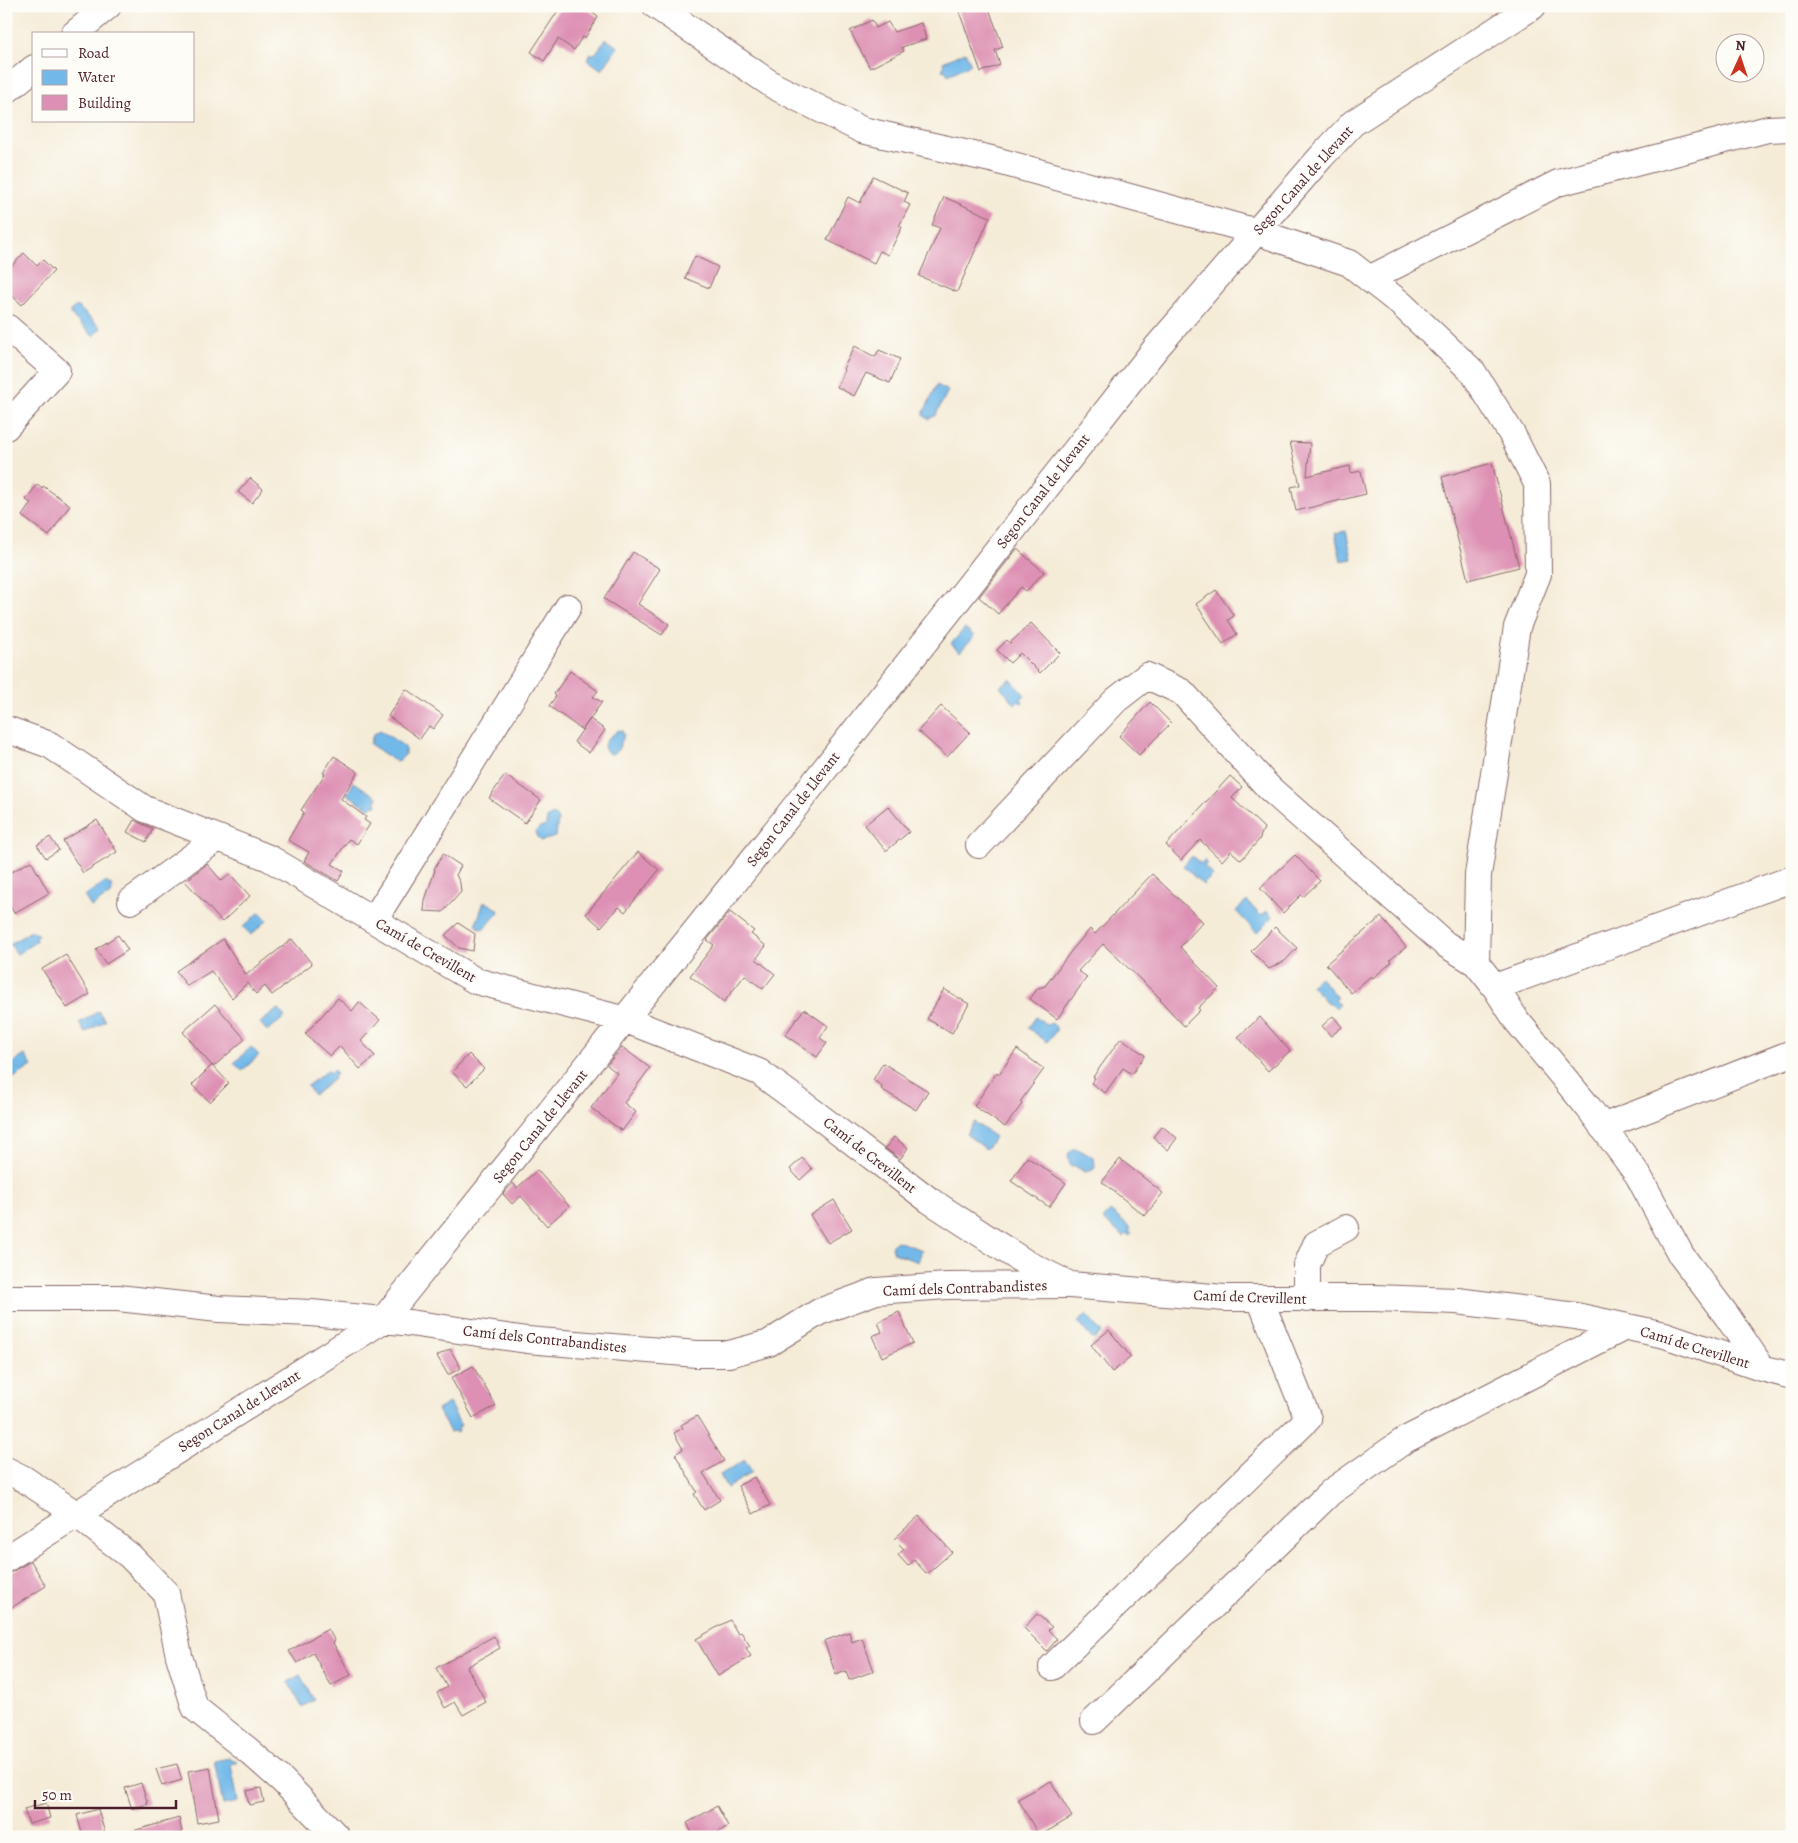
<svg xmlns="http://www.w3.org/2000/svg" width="1798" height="1843" font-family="Alegreya,serif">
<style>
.water{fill:#72b9e9;stroke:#5e6c8a}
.building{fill:#dd90b3}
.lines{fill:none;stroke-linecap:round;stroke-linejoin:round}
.minor-casing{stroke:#866768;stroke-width:28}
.minor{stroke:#fff;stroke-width:26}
.labels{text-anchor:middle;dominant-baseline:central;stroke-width:4;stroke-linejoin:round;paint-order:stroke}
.street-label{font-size:15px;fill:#4a1f2b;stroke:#fdfcf7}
</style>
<rect width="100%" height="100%" fill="#fdfcf7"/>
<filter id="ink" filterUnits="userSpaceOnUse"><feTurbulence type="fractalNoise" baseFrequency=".02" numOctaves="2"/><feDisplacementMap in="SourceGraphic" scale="10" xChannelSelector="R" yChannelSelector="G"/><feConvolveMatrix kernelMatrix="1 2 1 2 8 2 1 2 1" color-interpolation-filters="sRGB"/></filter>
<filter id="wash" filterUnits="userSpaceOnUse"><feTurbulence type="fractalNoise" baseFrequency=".0096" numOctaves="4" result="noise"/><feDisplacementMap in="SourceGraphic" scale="20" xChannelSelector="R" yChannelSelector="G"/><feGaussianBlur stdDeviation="1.12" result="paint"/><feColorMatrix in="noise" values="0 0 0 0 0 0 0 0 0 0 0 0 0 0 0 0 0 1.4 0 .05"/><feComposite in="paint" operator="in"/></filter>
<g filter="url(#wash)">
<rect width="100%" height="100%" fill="#f5ecd8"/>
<path class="water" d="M606,39l12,8 -16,23 -14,-10 2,-6h5z
M965,52l6,12 -23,11 -2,-4 -4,-1 2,-4 -1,-4z
M77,306l24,22 -8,8 -22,-21v-5z
M937,385l11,6 -13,25 -7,3 -4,-3v-4z
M1346,531l6,28 -11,2 -6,-28z
M965,628l9,8 -14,16 -9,-8z
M1010,679l15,16 -4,4 2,3 -2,1 -2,-2 -4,3 -15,-17z
M380,730l25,17v8l-5,5 -5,1 -25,-17 3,-9z
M619,730l3,1 2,4 -6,15 -6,4 -4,-1 -4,-6 2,-7z
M354,782l24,16 -2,3 1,4 -5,1 -2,3 -23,-15z
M552,814l4,2 2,4 -2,16 -4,2 -11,3 -3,-3 -2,-6 3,-4 7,-2 1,-8z
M1192,856l9,8 3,-4 3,3 -3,4 9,8 -10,10 -20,-19z
M105,882l6,3 1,8 -21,14 -7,-11z
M1247,901l14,15 6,-5 6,6 -16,16 -21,-22z
M484,902h2l12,7 1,3 -14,16 -5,1 -4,-5z
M260,912l7,8 -16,15 -8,-8z
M31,931l7,3 -2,5 1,2 -20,13 -7,-10z
M1320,977l17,21 -2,2 4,5 -3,3 -5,-5 -2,2 -18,-20z
M278,1009l7,8 -18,14 -7,-8z
M99,1011l6,10 -20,12 -6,-10z
M1036,1017l11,8 5,-2 4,4v4l-9,11 -19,-14z
M251,1047l8,8 -17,16 -8,-8z
M25,1055l7,11 -23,15 -3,-2v-12z
M328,1070l1,3 3,-3 3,1 1,3 -3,3 1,2 -20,16 -7,-9z
M974,1122l21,15 -9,12 -20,-15z
M1073,1149h5l16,9 1,8 -2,4 -8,2 -12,-7 -2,2c-3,-7 -5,-13 2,-18z
M1110,1211l21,17 -2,3 3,2 -2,3 -3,-2 -3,3 -21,-17z
M897,1241l25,9 -4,12 -25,-9 -2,-7z
M1086,1315l16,18 -9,7 -15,-18z
M449,1403l12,23 -3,2 1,4 -2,1 -3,-2 -4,1 -13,-22z
M745,1460l7,12 -25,16 -7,-13z
M300,1675l14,25 -12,7 -14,-25z
M230,1758l1,2h5v3l-5,1 7,38 -15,3 -9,-44z"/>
<g id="blocks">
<path class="building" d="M561,6h22l15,11 -13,21 -3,-1 -8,13 -16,-11 -14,22 -13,-9z
M957,6h31l15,41 -8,3 5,15 -19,7z
M872,20l4,8 12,-6 6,10 27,-9 5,16 -24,8 2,4 -34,17 -20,-37z
M873,176l35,17 -4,9 6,3 -11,21 3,1 -14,28 -8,-4 -6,12 -47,-23 21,-43 12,6z
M944,197l46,20 -33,75 -38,-16 21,-48 -8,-3z
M24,253l13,13 6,-6 11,11 -32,34 -16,-15v-18z
M695,256l23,11 -9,21 -24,-10z
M855,346l20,11 4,-7 21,9 -10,24 -24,-10 -12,23 -17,-9 8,-17 -2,-1z
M1290,442l20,1 -3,33 43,-10 1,7 10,-2 5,23 -70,17 -5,-24 9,-2z
M1492,463l27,104 -51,13 -26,-103z
M250,478l13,11 -11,14 -14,-11z
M37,484l5,4 1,-2 27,19 -21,31 -27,-20 9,-13 -5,-3z
M1017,549l27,23 -18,19 -5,-4 -23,27 -19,-17z
M633,552l27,17 -22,35 31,20 -7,11 -58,-36z
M1216,590l18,26 -6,4 9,14 -14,10 -27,-40z
M1031,623l29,30 -20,20 -20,-20 -10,10 -13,-13 10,-10 3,3z
M570,671l28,20 -5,6 9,5 -20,28 -33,-24 7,-10 -2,-2z
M406,689l37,26 -10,14 -4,-3 -9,13 -32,-23z
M1150,702l21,21 -32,32 -20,-19z
M941,706l29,26 -23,25 -29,-26z
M590,719l15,11 -16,23 -15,-11z
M334,756l24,16 -17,27 25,18 -2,3 6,4 -13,20 -8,-5 -17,25 12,7 -6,10 -34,-20 5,-9 -21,-12 16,-28 -3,-2 24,-36 -2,-1z
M505,775l36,25 -16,23 -36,-25z
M1230,776l12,11 -10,11 32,30 -5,12 -18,20 -10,-9 -9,10 -22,-21 -19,20 -15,-15z
M888,806l21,26 -23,19 -21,-26z
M97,820l20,32 -34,21 -20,-32z
M134,820l19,9 -7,13 -19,-10z
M50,837l9,13 -13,8 -9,-13z
M638,852l21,18 -34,42 -6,-5 -18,20 -15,-13z
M443,854l18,12 -5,9 4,8 1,9 -18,20 -19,-1 1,-11 10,-30 -1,-1z
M1295,855l25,26 -17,16 -2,-2 -18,18 -23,-25z
M31,861l18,32 -35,20 -8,-14v-24z
M207,864l15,17 8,-7 20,22 -28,26 -37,-41z
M1152,874l51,48 -23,25 39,41 -21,20 2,2 -16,16 -24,-26 1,-1 -58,-55 -25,27 9,6 -30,42 -27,-20 8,-11 7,-2 27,-36 18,-21 5,5z
M730,912l24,19 -3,3 15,12 -10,13 19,15 -12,15 -18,-14 -21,27 -34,-26 24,-31 -7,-5z
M1381,917l25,30 -16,13 2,2 -19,16 -2,-2 -20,17 -25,-29z
M458,923l17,11 -2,17 -14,-3 -14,-13z
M1275,927l22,21 -12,13 -16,8 -18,-18z
M118,935l10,15 -22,14 -10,-15z
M223,939l23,36 46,-36 20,25 -40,31 -7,-9 -9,8 -9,-11 -15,15 -21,-27 -24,15 -11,-15z
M66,955l24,39 -23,14 -25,-39z
M944,989l25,15 -17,29 -25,-14z
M338,998l14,13 7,-9 21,18 -19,21 14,15 -15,13 -20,-23 -10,10 -25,-22z
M215,1004l30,35 -32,28 -30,-35z
M804,1009l24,17 -8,12 7,5 -10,14 -32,-22z
M1333,1016l9,11 -11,9 -9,-10z
M1260,1017l30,34 -22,20 -30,-34z
M1121,1038l24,17 -13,19 -9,-6 -18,25 -14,-10 4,-5 -2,-1z
M622,1047l28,21 -26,35 12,9 -14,19 -31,-23 26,-35 -10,-8z
M1017,1049l27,20 -24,33 2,2 -17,23 -31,-21 23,-34 2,2z
M469,1054l15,15 -17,17 -15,-14z
M883,1063l45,28 -12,19 -35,-21 1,-3 -9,-6z
M212,1065l17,18 -19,19 -18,-17z
M1162,1126l15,12 -9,12 -15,-13z
M894,1137l14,11 -8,11 -15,-11z
M1027,1157l39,26 -17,24 -38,-26z
M802,1158l10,11 -12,11 -10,-11z
M1120,1159l43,34 -18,23 -43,-34z
M537,1170l32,36 -22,20 -26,-30 -9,8 -9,-10 10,-11 4,5z
M834,1200l18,29 -24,14 -18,-28z
M899,1312l14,31 -31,14 -10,-21 10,-4 -4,-10z
M1109,1330l22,27 -19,15 -21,-27z
M450,1349l11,19 -13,7 -11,-19z
M473,1366l23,40 -23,12 -22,-40z
M697,1416l27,45 -21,12 17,27 -16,10 -10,-16 3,-2 -22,-38 8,-5 -9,-16 9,-5 -2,-3z
M754,1477l16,28 -17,9 -15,-28z
M919,1516l33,36 -25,22 -13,-14 -6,6 -10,-11 6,-6 -10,-10z
M31,1561l15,25 -40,25v-36z
M1037,1614l15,13 -4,3 9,9 -10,12 -23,-23z
M730,1620l8,14 3,-2 9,14 -4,2 5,8 -33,20 -22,-37z
M328,1629l7,12 -2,2 18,32 -20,11 -18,-33 -16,10 -8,-12z
M849,1632l3,10 10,-4 12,33 -25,9 -3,-9 -10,4 -12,-34z
M494,1636l6,12 -33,19 19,35 -23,13 -8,-13 -10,6 -8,-15 10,-6 -11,-19z
M177,1764l5,16 -20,6 -6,-17z
M210,1767l9,52 -22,4 -9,-52z
M1051,1781l21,36 -33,19 -21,-37z
M141,1783l7,21 -16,5 -7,-21z
M261,1788l3,14 -15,3 -3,-14z
M46,1803l4,15 -21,6 -5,-15z
M717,1806l11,20 -10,6 4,5h-28l-7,-14z
M98,1809l8,28h-23l-6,-22z
M179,1818l3,14 -17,5h-36v-5z"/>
</g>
</g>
<g filter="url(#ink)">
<use href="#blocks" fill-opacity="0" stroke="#866768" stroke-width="1"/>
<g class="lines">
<defs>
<path id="minor" d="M656,6l118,80 88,44 129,29 266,73 92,31 51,40 73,69 40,64 24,48 1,90 -21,53 -39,248 -2,88 19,24 22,34 71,86 50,68 43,80 46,61 35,52
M74,34l34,-28
M6,91l28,-23
M1369,279l189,-96 210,-54 24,-1
M6,427l51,-56 -49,-43
M6,729l44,16 95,64 124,49 207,123 150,39 133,52 53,39 117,89 97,63 44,22 155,13h149l83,3 119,15 89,19 93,32 34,9
M979,845l137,-145 31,-24 35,16 87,96 176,156 31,19
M131,901l87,-63
M374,920l194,-313
M1495,987l297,-108
M1602,1127l190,-74
M6,1298h112l101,11 92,4 92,9 124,18 170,14h32l40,-11 50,-31 57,-21 71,-5 119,-1
M1307,1299v-34l9,-21 30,-16
M6,1470l18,9 52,35 54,42 36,37 13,63 16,52 54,43 34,30 54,56
M6,1559l377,-239 408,-508 365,-464 165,-191 32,-34 180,-117
M1052,1667l256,-248 -48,-120
M1094,1721l237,-229 74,-52 220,-113"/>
</defs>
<use href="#minor" class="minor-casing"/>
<use href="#minor" class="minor"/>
</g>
</g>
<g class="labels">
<g class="street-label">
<text transform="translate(1303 180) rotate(-48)">Segon Canal de Llevant</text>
<text transform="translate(1043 491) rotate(-52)">Segon Canal de Llevant</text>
<text transform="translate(793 809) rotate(-52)">Segon Canal de Llevant</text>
<text transform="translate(426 950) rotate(30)">Camí de Crevillent</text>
<text transform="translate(540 1126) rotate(-51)">Segon Canal de Llevant</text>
<text transform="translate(870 1155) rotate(38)">Camí de Crevillent</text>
<text transform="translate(965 1288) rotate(-2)">Camí dels Contrabandistes</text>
<text transform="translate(1250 1297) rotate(2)">Camí de Crevillent</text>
<text transform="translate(545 1339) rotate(6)">Camí dels Contrabandistes</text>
<text transform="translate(1695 1347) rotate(17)">Camí de Crevillent</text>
<text transform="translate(239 1411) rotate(-32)">Segon Canal de Llevant</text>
</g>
</g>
<rect width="1798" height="1843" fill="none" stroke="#fdfcf7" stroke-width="25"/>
<rect x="32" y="32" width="162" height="90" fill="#fdfcf7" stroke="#b5a4a5"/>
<rect x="42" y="49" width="25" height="8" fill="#ffffff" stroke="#b5a4a5"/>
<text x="78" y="58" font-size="15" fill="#4a1f2b">Road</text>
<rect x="42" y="70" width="25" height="15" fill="#72b9e9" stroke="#b5a4a5"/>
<text x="78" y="82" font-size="15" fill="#4a1f2b">Water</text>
<rect x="42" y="95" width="25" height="15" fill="#dd90b3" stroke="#b5a4a5"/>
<text x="78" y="108" font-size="15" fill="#4a1f2b">Building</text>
<g transform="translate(1740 58) rotate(3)"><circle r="24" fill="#fdfcf7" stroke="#b5a4a5"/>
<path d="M0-4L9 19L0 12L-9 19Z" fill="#c8321e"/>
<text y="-8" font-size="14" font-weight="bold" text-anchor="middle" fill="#4a1f2b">N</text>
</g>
<path d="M35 1800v8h141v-8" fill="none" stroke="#4a1f2b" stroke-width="2.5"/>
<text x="42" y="1800" font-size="15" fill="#4a1f2b" stroke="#fdfcf7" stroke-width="4" paint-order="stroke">50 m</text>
</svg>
